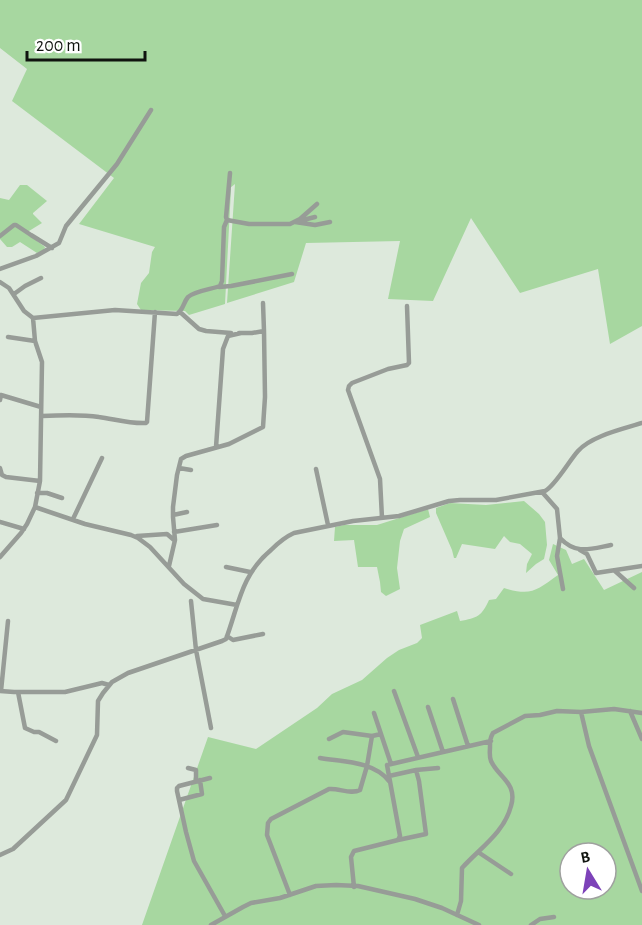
<svg xmlns="http://www.w3.org/2000/svg" width="642" height="925" font-family="'Alegreya Sans',sans-serif">
<style>
.green{fill:#a7d7a0;fill-rule:evenodd}
.lines{fill:none;stroke-linecap:round;stroke-linejoin:round}
.street{stroke:#979c97;stroke-width:4.5}
</style>
<rect width="100%" height="100%" fill="#dde9dc"/>
<path class="green" d="M0,0h642v326l-32,18 -12,-75 -78,24 -49,-75 -38,83 -45,-2 12,-58 -94,2 -12,39 -67,21 8,-119 -5,4 1,1 -6,115 -36,11 -4,-4 -44,-1 -4,-6 4,-21 8,-10 3,-21 3,-5 -76,-23 35,-46 -102,-77 15,-32 -27,-21z
M20,185h7l20,16 -14,12v1l9,9 -13,8v4l16,12 -1,3 -7,3 -17,-11 -8,5h-5l-7,-8v-41l9,2z
M524,501l15,13 6,8 2,23 -3,14 -8,5 -10,9 1,-9 5,-10 -12,-10 -10,-2 -6,-6 -9,13 -33,-5 -6,14h-2l-2,-8 -16,-37v-5l14,-5 36,2z
M428,509l2,8 -26,12 -4,12 -3,27 3,21 -14,7 -5,-4 -1,-10 -3,-15h-19l-4,-27 -20,1 1,-14 9,-2h33z
M553,544l13,6 6,14 12,-5 20,31 38,-18v353h-500l66,-188 48,12 61,-41 15,-14 30,-14 25,-22 12,-8 18,-7 5,-5 -2,-13 37,-14 3,10c17,-3 22,-5 29,-21l7,-1 8,-11c27,8 32,3 54,-13l-9,-15zM570,853h36v36h-36z"/>
<g class="lines">
<path class="street" d="M315,217l-20,5 20,3 15,-3
M227,220l-1,-3 4,-44
M0,236l14,-11h2l15,10 21,13
M0,269l36,-13 23,-13 7,-17 51,-62 34,-54
M0,282l9,6 15,23 9,7 2,23 7,21 -2,119 -5,26 -8,17 -6,9 -21,24
M219,287l12,-1 61,-12
M14,294l11,-8 16,-8
M180,312l19,17 7,2 25,2
M33,318l82,-8 62,4c7,-5 6,-11 11,-17 6,-6 24,-8 32,-11l2,-5 2,-54 3,-7 22,4h41l10,-5 17,-15
M239,333h13l12,-2 -1,-28
M8,337l27,4
M0,400l1,-5 40,12
M42,416c19,-1 38,-2 57,1 15,2 31,7 47,6l1,-1 8,-110
M216,447l7,-98 5,-13 13,-3
M0,468l2,7 4,2 34,4
M179,468l12,2
M316,469l12,56
M542,492l15,17 3,29 -3,18 6,33
M37,493h10l15,5
M35,507l50,17 46,11 7,3 12,9 34,37 19,15 34,6
M173,515l14,-3
M382,518l-2,-39 -32,-89 1,-4 3,-3 36,-14 19,-4 2,-2 -2,-57
M73,519l29,-61
M0,522l24,7
M174,532l43,-7
M137,536l30,-2 7,6
M560,538c16,17 30,11 51,7
M580,550l7,4 9,19 46,-7
M169,566l6,-26 -2,-23v-10l4,-32 4,-16 5,-3 43,-12 34,-17 2,-30 -1,-66
M226,567l24,5
M615,571l19,17
M191,601l5,49 15,78
M227,636l6,4 30,-6
M0,691l14,1h51l33,-8 4,-1 7,2
M1,691l7,-70
M394,691l24,66
M18,692l7,36 9,4h5l17,9
M453,699l15,47
M428,707l15,45
M630,711l12,28
M581,712l8,34 53,145
M374,713l17,51
M329,739l14,-7 29,4
M320,758c23,4 53,3 69,23
M188,768l8,2v11
M389,776l27,-6 22,-2
M210,778l-31,8 -2,2v3l9,41 8,29 31,55
M179,800l23,-6 -2,-14
M398,840l28,-6 -7,-53 -3,-11
M478,852l33,22
M0,855l13,-6 53,-49 31,-65 1,-34 5,-8 9,-11 16,-9 94,-32 4,-2c13,-35 15,-64 45,-89 7,-7 14,-13 23,-17l59,-12 46,-5 50,-15 11,-1h36l49,-9c10,-5 24,-30 33,-40 13,-15 45,-22 64,-28
M354,887l-3,-30 3,-6 44,-11 2,-4 -13,-71 104,-24
M290,895l-23,-60 1,-12 3,-4 58,-30c10,-1 22,6 31,1l7,-24 5,-30 9,-2
M457,915l4,-14 1,-33c18,-20 42,-35 49,-62 7,-23 -13,-29 -20,-45 -2,-5 -1,-10 -1,-14 0,-6 0,-9 3,-14l32,-17 15,-1 17,-4 24,1 33,-3 28,4
M211,925l32,-18 8,-4 29,-5 36,-12 20,-1 22,1 57,13 27,9 37,17
M531,925l9,-6 14,-2"/>
</g>
<g transform="translate(588 871) rotate(349)"><circle r="28" fill="#ffffff" stroke="#9fa19f" stroke-width="1.5"/>
<path d="M0-4.5L10 22L0 15L-10 22Z" fill="#7d42b9"/>
<text y="-9" font-size="16" font-weight="bold" text-anchor="middle" fill="#10140f">B</text>
</g>
<path d="M27 51v9h118v-9" fill="none" stroke="#10140f" stroke-width="3"/>
<text x="36" y="51" font-size="18" fill="#10140f" stroke="#ffffff" stroke-width="4.5" paint-order="stroke">200 m</text>
</svg>
